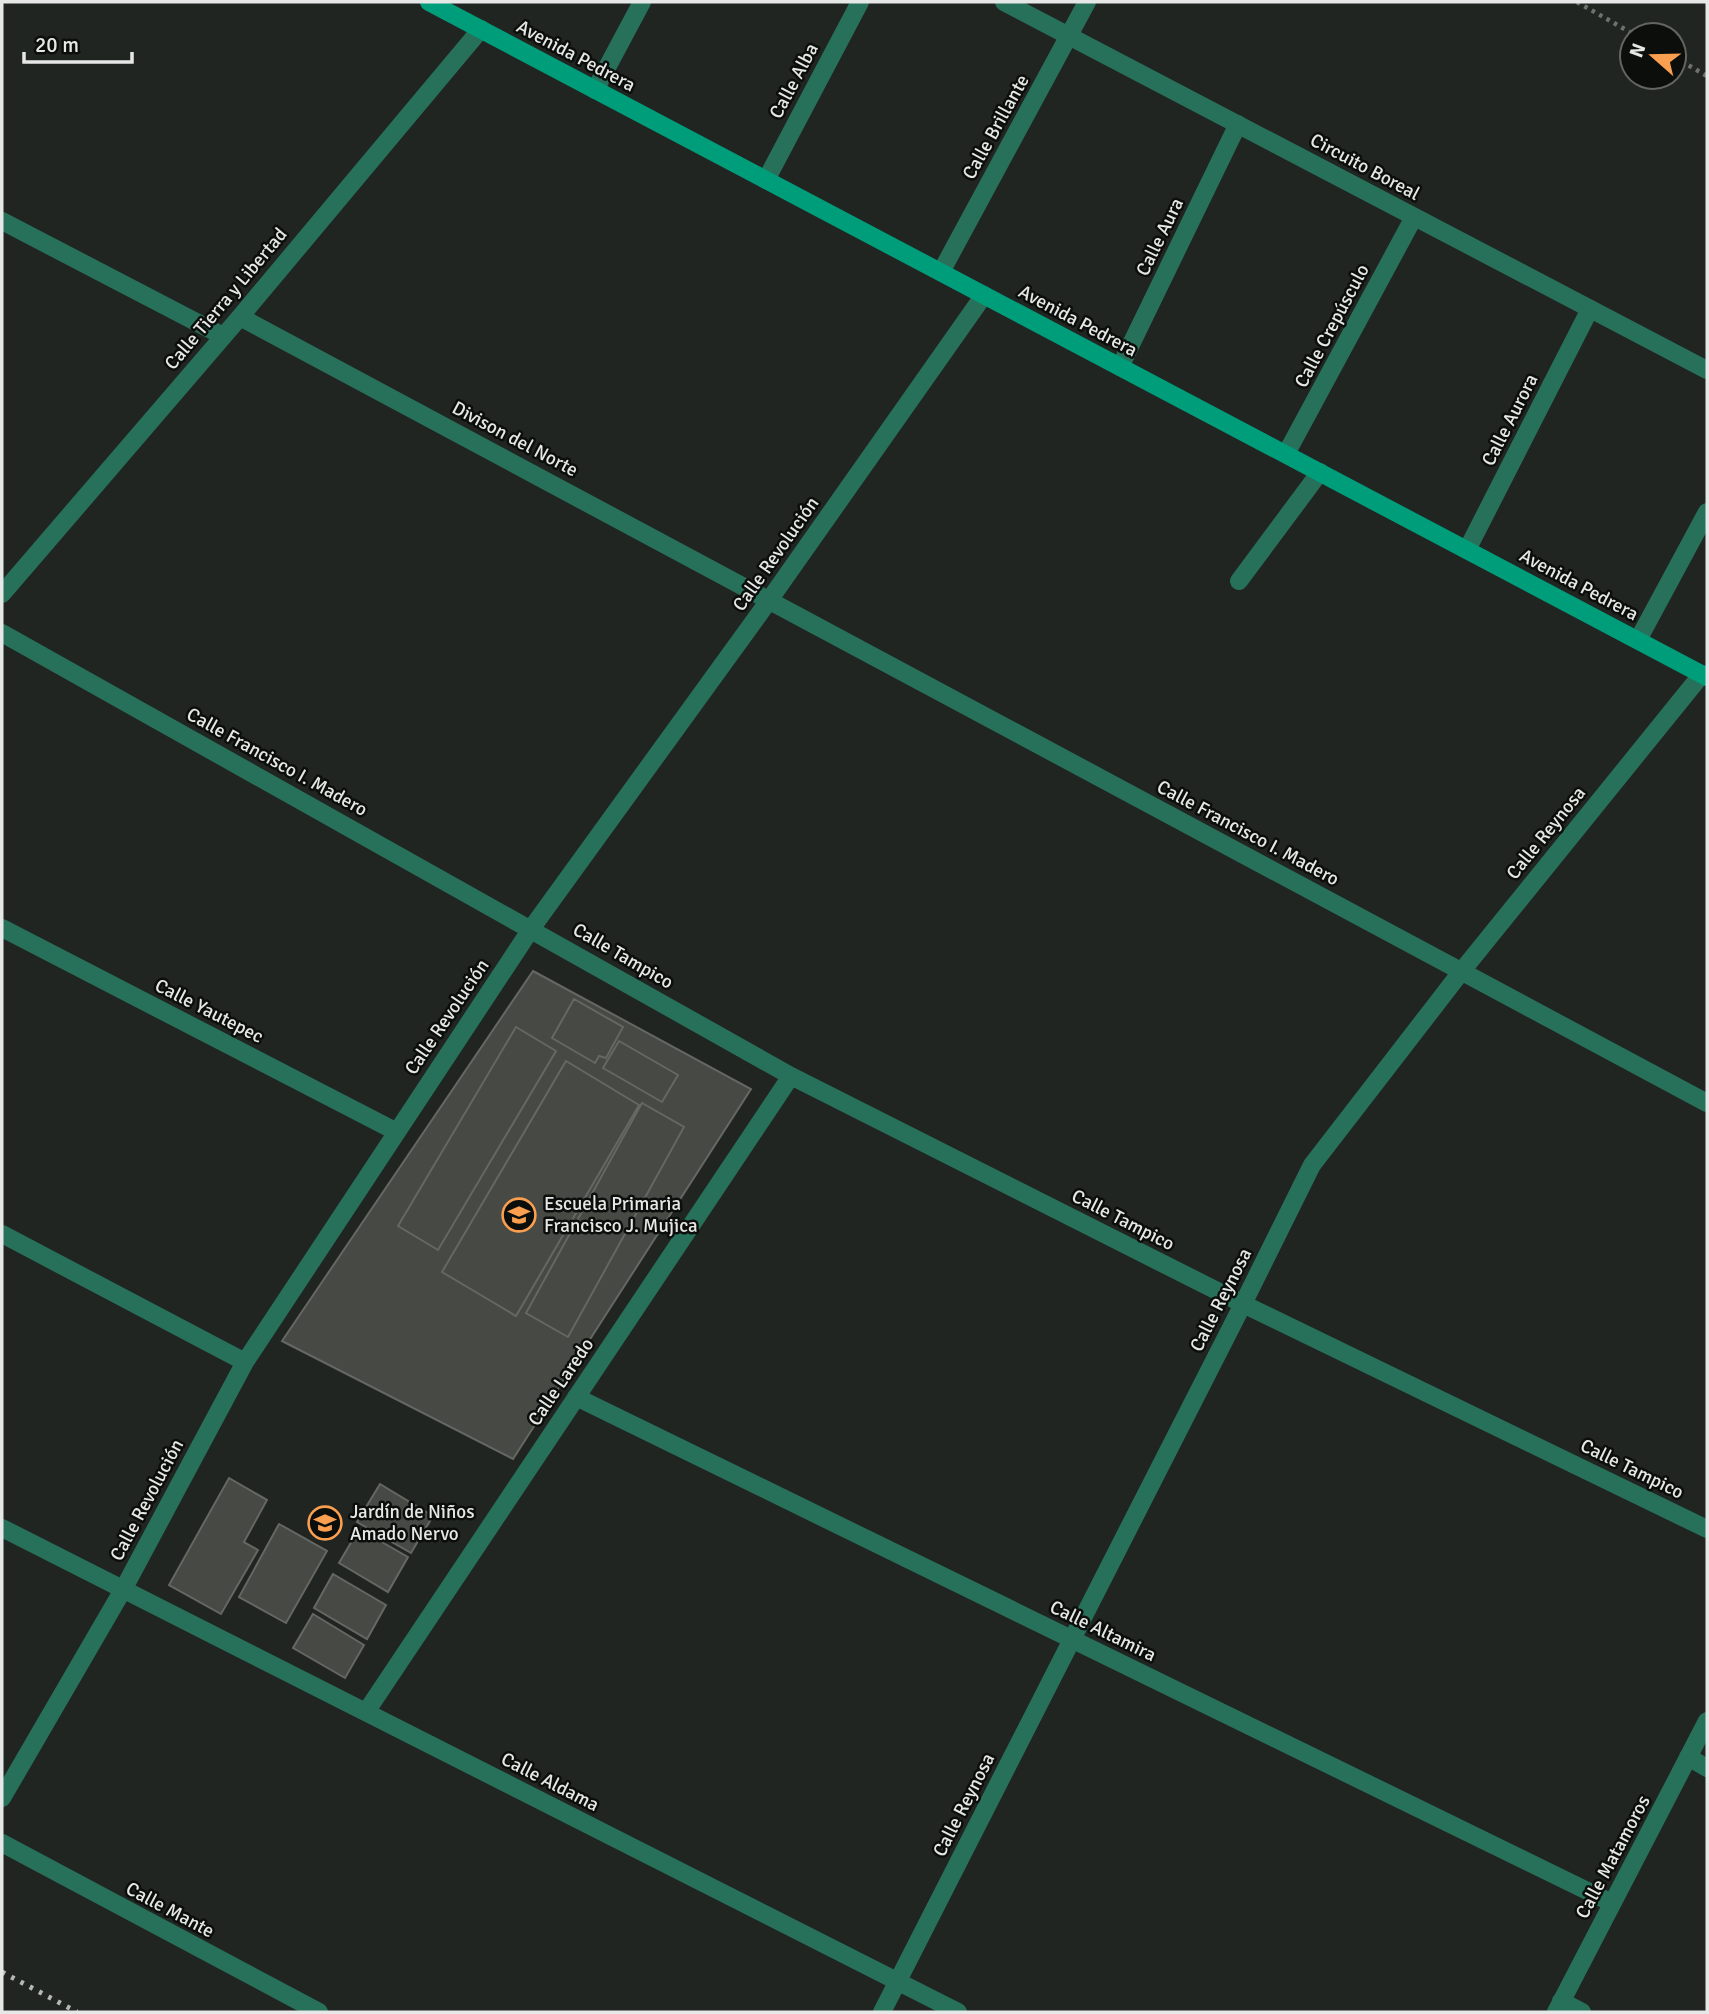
<svg xmlns="http://www.w3.org/2000/svg" width="1709" height="2014" font-family="Signika,sans-serif">
<style>
.building{fill:#464944;stroke:#656862;stroke-width:2}
.lines{fill:none;stroke-linecap:round;stroke-linejoin:round}
.path{stroke:#6e726f;stroke-width:4.5;stroke-dasharray:3.5 5;stroke-linecap:butt}
.street{stroke:#27715b;stroke-width:18}
.secondary{stroke:#009d7a;stroke-width:18}
.rail{stroke:#b5b8b6;stroke-width:5;stroke-dasharray:3.5 7;stroke-linecap:butt}
.labels{text-anchor:middle;dominant-baseline:central;stroke-width:5;stroke-linejoin:round;paint-order:stroke}
.street-label{font-size:19px;fill:#e5e8e6;stroke:#0c0e0c}
.poi-label{font-size:19px;fill:#e5e8e6;stroke:#0c0e0c;text-anchor:start}
</style>
<rect width="100%" height="100%" fill="#212522"/>
<path class="building" d="M533,971l218,118 -238,370 -231,-118z
M574,999l49,28 -17,31 -7,-2 -4,7 -43,-25z
M516,1027l40,24 -118,199 -40,-24z
M619,1041l59,34 -16,27 -59,-34z
M566,1061l73,44 -123,211 -74,-44z
M642,1103l42,24 -116,210 -42,-24z
M229,1478l38,22 -23,42 14,8 -37,64 -52,-29z
M380,1484l53,32 -22,37 -54,-31z
M279,1524l48,27 -41,72 -47,-26z
M359,1529l49,28 -20,35 -49,-29z
M333,1574l53,31 -19,34 -53,-31z
M313,1614l51,31 -19,33 -52,-30z"/>
<g class="lines">
<path class="path" d="M1577,2l58,33
M1674,57l33,19"/>
<path class="street" d="M1004,2l703,368
M595,90l47,-88
M766,180l94,-178
M2,221l221,115
M941,272l146,-270
M240,317l1467,786
M1120,367l118,-243
M1286,454l128,-237
M1467,550l123,-241
M1239,581l81,-109
M2,594l238,-277 241,-288
M2,633l789,443 452,228 464,225
M1638,640l69,-128
M2,928l395,204
M2,1234l243,128
M576,1397l1036,506
M2,1528l956,484
M366,1712l425,-636
M1688,1757l19,11
M2,1798l122,-210 121,-226 286,-433 239,-330 214,-304
M2,1843l317,169
M1561,2001l21,11
M882,2012l361,-708 69,-139 149,-193 241,-298
M1556,2012l151,-291"/>
<path class="secondary" d="M429,2l1278,675"/>
<path class="rail" d="M2,1972l75,40"/>
</g>
<defs>
<symbol id="school-ring" viewBox="-11 -11 22 22"><circle r="9.5" fill="#0c0e0c" stroke="#fa9f4f" stroke-width="1.5"/><path d="M0-5L7-2L0 1L-7-2ZM-4 1L0 2.5L4 1V4Q0 6-4 4Z" fill="#fa9f4f"/></symbol>
</defs>
<g fill-rule="evenodd">
<use href="#school-ring" x="500" y="1196" width="38" height="38"/>
<use href="#school-ring" x="306" y="1504" width="38" height="38"/>
</g>
<g class="labels">
<g class="street-label">
<text transform="translate(576 56) rotate(28)">Avenida Pedrera</text>
<text transform="translate(794 81) rotate(-62)">Calle Alba</text>
<text transform="translate(996 127) rotate(-61)">Calle Brillante</text>
<text transform="translate(1365 167) rotate(28)">Circuito Boreal</text>
<text transform="translate(1160 237) rotate(-64)">Calle Aura</text>
<text transform="translate(226 299) rotate(-50)">Calle Tierra y Libertad</text>
<text transform="translate(1078 321) rotate(28)">Avenida Pedrera</text>
<text transform="translate(1332 326) rotate(-62)">Calle Crepúsculo</text>
<text transform="translate(1510 420) rotate(-63)">Calle Aurora</text>
<text transform="translate(515 439) rotate(28)">Divison del Norte</text>
<text transform="translate(776 554) rotate(-55)">Calle Revolución</text>
<text transform="translate(1579 585) rotate(28)">Avenida Pedrera</text>
<text transform="translate(277 762) rotate(29)">Calle Francisco I. Madero</text>
<text transform="translate(1248 833) rotate(28)">Calle Francisco I. Madero</text>
<text transform="translate(1546 833) rotate(-51)">Calle Reynosa</text>
<text transform="translate(623 956) rotate(30)">Calle Tampico</text>
<text transform="translate(209 1011) rotate(27)">Calle Yautepec</text>
<text transform="translate(447 1017) rotate(-56)">Calle Revolución</text>
<text transform="translate(1123 1220) rotate(27)">Calle Tampico</text>
<text transform="translate(1221 1300) rotate(-63)">Calle Reynosa</text>
<text transform="translate(561 1382) rotate(-56)">Calle Laredo</text>
<text transform="translate(1632 1469) rotate(26)">Calle Tampico</text>
<text transform="translate(147 1500) rotate(-62)">Calle Revolución</text>
<text transform="translate(1103 1631) rotate(26)">Calle Altamira</text>
<text transform="translate(550 1782) rotate(27)">Calle Aldama</text>
<text transform="translate(964 1805) rotate(-63)">Calle Reynosa</text>
<text transform="translate(1613 1857) rotate(-62)">Calle Matamoros</text>
<text transform="translate(170 1910) rotate(28)">Calle Mante</text>
</g>
<g class="poi-label">
<text x="544" y="1204">Escuela Primaria<tspan x="544" dy="22">Francisco J. Mujica</tspan></text>
<text x="350" y="1512">Jardín de Niños<tspan x="350" dy="22">Amado Nervo</tspan></text>
</g>
</g>
<rect width="1709" height="2014" fill="none" stroke="#e5e8e6" stroke-width="7"/>
<g transform="translate(1653 56) rotate(290)"><circle r="33" fill="#0c0e0c" stroke="#636563" stroke-width="2"/>
<path d="M0-5L12 26L0 18L-12 26Z" fill="#fa9f4f"/>
<text y="-10" font-size="19" font-weight="bold" text-anchor="middle" fill="#e5e8e6">N</text>
</g>
<path d="M24 52v10h108v-10" fill="none" stroke="#e5e8e6" stroke-width="3.5"/>
<text x="35" y="52" font-size="21" fill="#e5e8e6" stroke="#0c0e0c" stroke-width="5" paint-order="stroke">20 m</text>
</svg>
